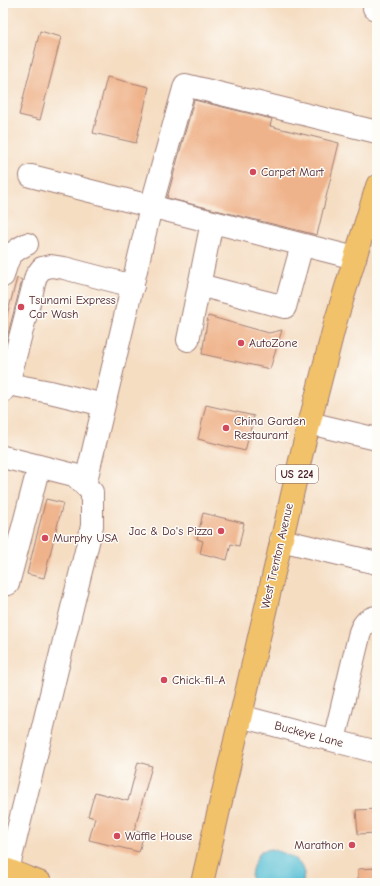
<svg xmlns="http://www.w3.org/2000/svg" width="380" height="886" font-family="'Comic Neue',sans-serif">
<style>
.water{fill:#58c0d5;stroke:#517080}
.building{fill:#efb38b}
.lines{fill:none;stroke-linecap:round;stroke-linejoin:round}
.minor-casing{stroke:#a07e76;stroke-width:24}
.major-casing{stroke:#a07e76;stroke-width:24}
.minor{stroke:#fff;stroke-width:22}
.major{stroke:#f2c26a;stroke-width:22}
.poi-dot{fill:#d1495b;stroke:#fdfcf7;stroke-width:1.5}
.labels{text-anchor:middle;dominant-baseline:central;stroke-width:3;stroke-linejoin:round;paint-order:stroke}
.shield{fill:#fdfcf7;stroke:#806168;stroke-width:1}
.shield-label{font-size:11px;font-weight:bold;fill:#4a1f2b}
.poi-label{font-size:12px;fill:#4a1f2b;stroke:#fdfcf7;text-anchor:start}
.street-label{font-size:12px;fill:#4a1f2b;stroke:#fdfcf7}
</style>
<rect width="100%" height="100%" fill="#fdfcf7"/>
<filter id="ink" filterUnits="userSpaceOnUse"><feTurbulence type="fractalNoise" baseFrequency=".025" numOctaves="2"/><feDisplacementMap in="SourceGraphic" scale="8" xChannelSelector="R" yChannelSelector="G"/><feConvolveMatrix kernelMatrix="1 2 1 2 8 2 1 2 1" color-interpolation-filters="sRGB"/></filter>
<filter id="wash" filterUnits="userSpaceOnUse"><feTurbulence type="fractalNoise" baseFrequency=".012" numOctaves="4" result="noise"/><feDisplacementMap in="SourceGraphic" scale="16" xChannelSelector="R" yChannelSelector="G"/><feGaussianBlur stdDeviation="0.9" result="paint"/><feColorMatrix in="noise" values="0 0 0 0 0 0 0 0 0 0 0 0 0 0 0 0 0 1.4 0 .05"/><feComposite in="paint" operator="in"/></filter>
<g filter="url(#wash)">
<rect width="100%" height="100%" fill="#f5ddc2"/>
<path class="water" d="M271,849c13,4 30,9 33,24 0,3 -1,7 -1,10h-51c-3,-12 3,-22 9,-32z"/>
<g id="blocks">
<path class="building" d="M40,31l21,6 -21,83 -21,-5z
M107,77l42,10 -13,56 -43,-10z
M194,100l78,19 -2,7 69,17 -22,92 -150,-37z
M17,278l5,2 -19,73v-23z
M208,316l61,17 13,-3 -12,39 -68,-15z
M206,405l48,11 -9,35 -47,-12z
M46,499l17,4 -19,75 -17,-4z
M203,513l41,10 -5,23 -8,-2 -4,16 -27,-7 3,-12 -6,-2z
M138,762l14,4 -18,65 10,2 -5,19 -50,-12 6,-22 -7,-2 7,-24 33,9z
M377,809v24l-19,1 -2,-24z
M377,868v15h-19v-14z"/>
</g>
</g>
<g filter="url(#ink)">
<use href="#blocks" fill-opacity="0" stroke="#a07e76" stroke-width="1"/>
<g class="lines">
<defs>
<path id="minor" d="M375,3l-1,5 3,1
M31,176l324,82
M3,276c5,-19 6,-23 24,-32
M199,285l86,22 17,-62
M188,340l24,-118
M8,384l42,8 54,13
M3,391l5,-7 28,-108 6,-8 9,-2 13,2 69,18
M309,423l68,16
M3,457l71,18 18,17v34l-84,344 -5,1
M85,485l66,-278 34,-122 192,47
M281,540l96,23
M8,584l31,-118
M240,716l137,36
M334,740l26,-108c3,-8 8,-14 17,-15"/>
<path id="major" d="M8,870l33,13
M202,883l100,-431 34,-132 41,-134"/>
</defs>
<use href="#minor" class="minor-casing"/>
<use href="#major" class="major-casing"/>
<use href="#minor" class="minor"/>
<use href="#major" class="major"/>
</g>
</g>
<g class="poi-dot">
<circle cx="253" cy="172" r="4"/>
<circle cx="21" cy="307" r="4"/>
<circle cx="241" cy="343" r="4"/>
<circle cx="226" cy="428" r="4"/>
<circle cx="221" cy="531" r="4"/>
<circle cx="45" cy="538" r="4"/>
<circle cx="164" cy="680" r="4"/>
<circle cx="117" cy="836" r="4"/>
<circle cx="352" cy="845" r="4"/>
</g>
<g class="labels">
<rect class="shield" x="276" y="465" width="42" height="18" rx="3"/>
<g class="shield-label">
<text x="297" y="474">US 224</text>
</g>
<g class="poi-label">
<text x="261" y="172">Carpet Mart</text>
<text x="29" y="300">Tsunami Express<tspan x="29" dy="14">Car Wash</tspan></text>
<text x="249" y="343">AutoZone</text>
<text x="234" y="421">China Garden<tspan x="234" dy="14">Restaurant</tspan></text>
<text x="213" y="531" text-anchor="end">Jac &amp; Do's Pizza</text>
<text x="53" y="538">Murphy USA</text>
<text x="172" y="680">Chick-fil-A</text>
<text x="125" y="836">Waffle House</text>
<text x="344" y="845" text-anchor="end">Marathon</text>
</g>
<g class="street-label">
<text transform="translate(277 556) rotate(-77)">West Trenton Avenue</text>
<text transform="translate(309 734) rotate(15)">Buckeye Lane</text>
</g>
</g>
<rect width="380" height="886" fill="none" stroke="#fdfcf7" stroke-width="16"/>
</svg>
